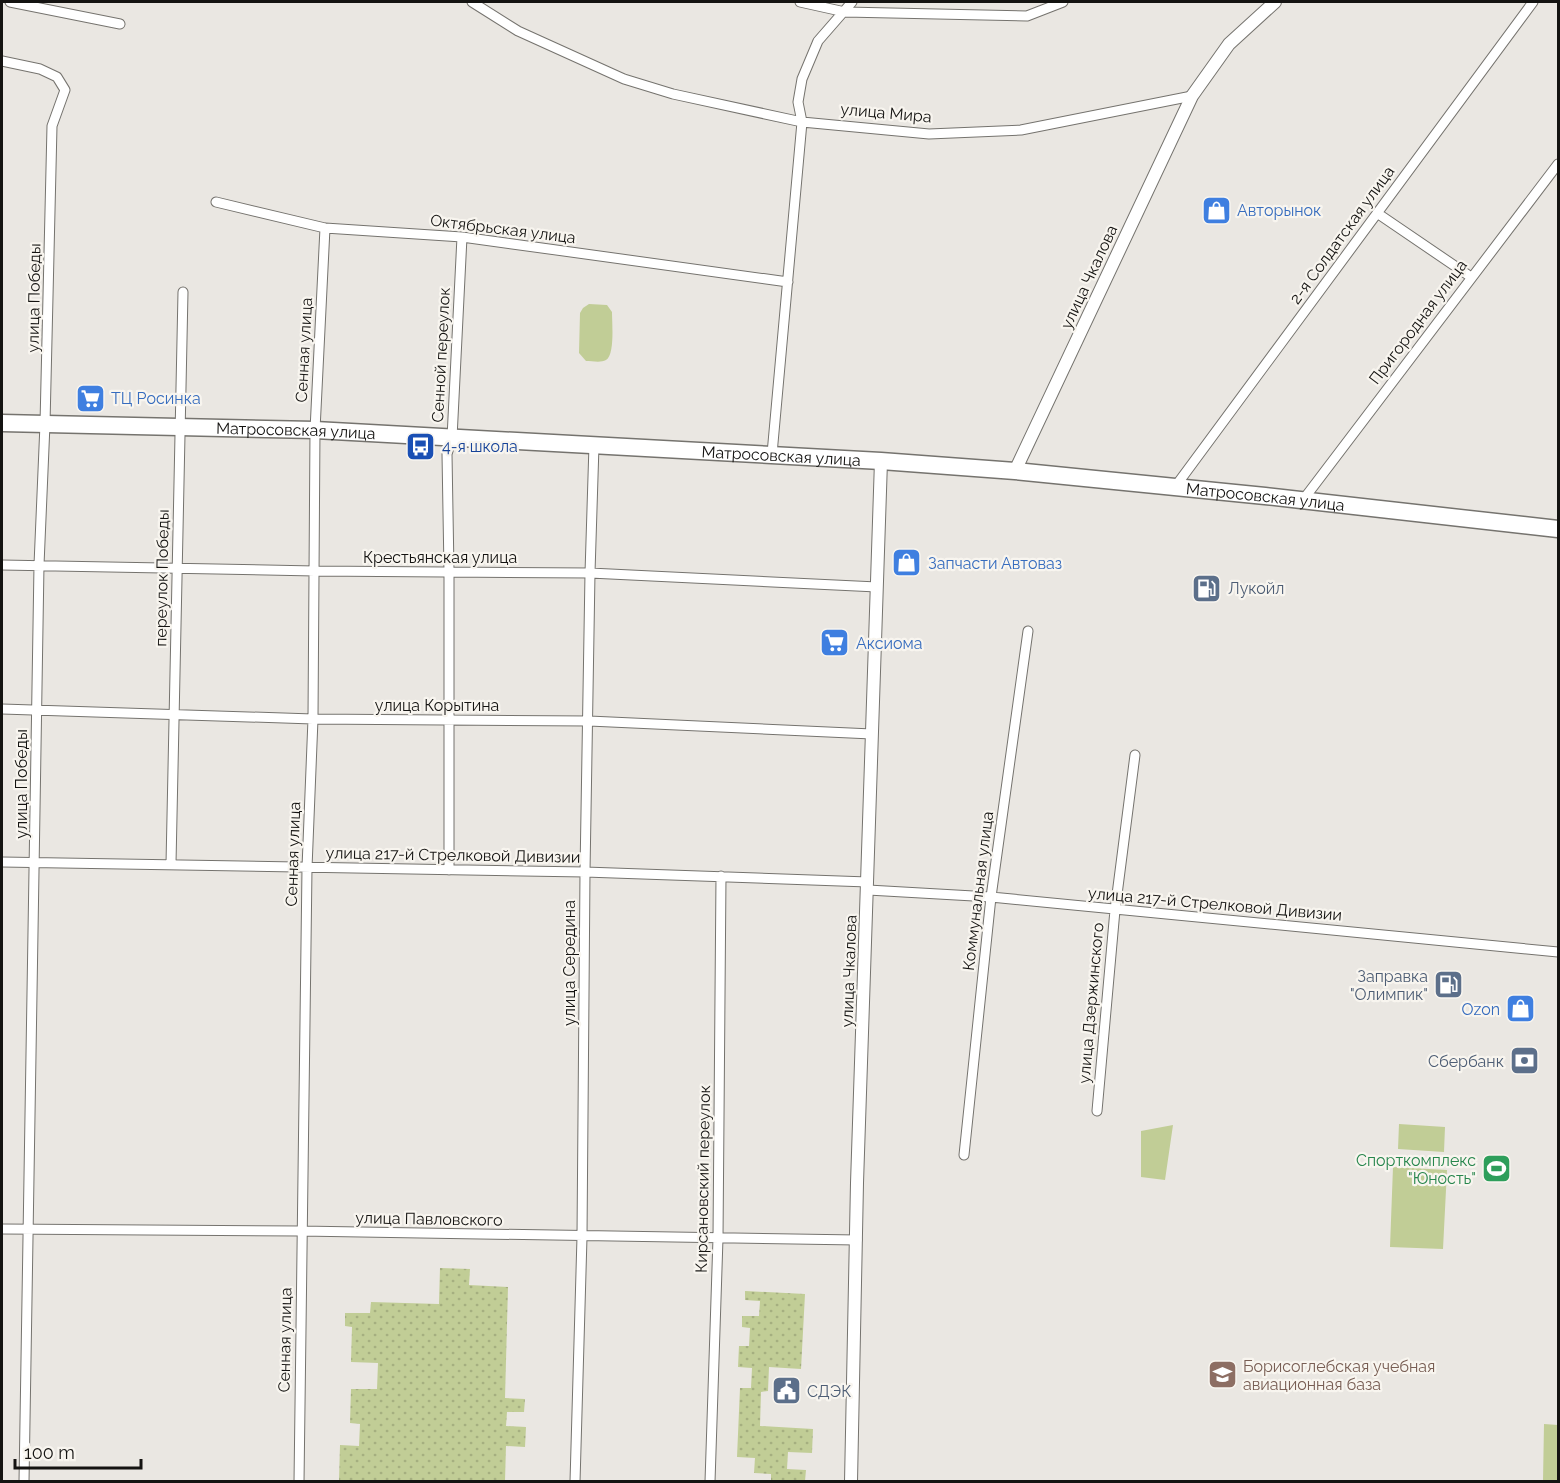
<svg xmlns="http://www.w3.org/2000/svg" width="1560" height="1483" font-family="Raleway,sans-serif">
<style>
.green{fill:#c1cd96}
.garden{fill:url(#garden-dots)}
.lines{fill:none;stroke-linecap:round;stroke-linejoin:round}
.street-casing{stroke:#75736e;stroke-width:11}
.secondary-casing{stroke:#75736e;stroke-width:14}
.highway-casing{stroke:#75736e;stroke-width:19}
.street{stroke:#fff;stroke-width:9}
.secondary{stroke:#fff;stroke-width:12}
.highway{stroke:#fff;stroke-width:16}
.labels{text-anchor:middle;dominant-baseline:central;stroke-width:4.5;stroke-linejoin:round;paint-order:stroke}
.street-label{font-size:16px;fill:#141311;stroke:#f8f5ef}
.shop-label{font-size:16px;fill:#366cbe;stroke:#f8f5ef;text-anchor:start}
.transit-label{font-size:16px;fill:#164399;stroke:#f8f5ef;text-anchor:start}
.service-label{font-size:16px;fill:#4e5e75;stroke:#f8f5ef;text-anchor:start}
.leisure-label{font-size:16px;fill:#27864d;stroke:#f8f5ef;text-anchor:end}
.education-label{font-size:16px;fill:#785e54;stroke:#f8f5ef;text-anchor:start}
</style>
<defs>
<pattern id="garden-dots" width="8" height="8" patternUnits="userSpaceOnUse" patternTransform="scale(1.5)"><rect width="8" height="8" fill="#c1cd96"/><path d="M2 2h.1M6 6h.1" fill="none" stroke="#a5af80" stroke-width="1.8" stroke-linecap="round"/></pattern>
</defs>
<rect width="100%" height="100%" fill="#eae7e2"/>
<path class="green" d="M589,304l18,1 5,7c0,10 3,43 -6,48 -5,3 -14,1 -20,1l-7,-8 1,-40 3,-5z
M1399,1124l46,3 -1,25 -46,-3z
M1173,1125l-8,55 -24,-3v-46z
M1393,1167l54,3 -4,79 -53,-2z
M1544,1424l14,1v56h-15z"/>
<path class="garden" d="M440,1268l30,1 -1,16 39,2 -3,111 20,1 -1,13h-17l-1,14 20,1 -1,20 -19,-1 -1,35h-166l1,-36 19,1 1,-22 -10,-1 1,-34h26l1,-26 -27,-1 1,-35 -7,-1v-13h25l1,-11 68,2z
M745,1291l60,3 -4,75 -32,-2 -1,24 -7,1 -1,34 53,3 -1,24 -24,-1 -1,17 19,1 -1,11h-34v-7l-17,-1 1,-15 -18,-1 3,-69h11l1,-20 -14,-1 1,-21h10l1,-18 -8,-1v-11h17l1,-15 -15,-1z"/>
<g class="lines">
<defs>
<path id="street" d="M10,2l110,22
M472,2l46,29 106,48 49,15 129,28 127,12 92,-4 171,-34
M800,2l45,10 182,4 36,-14
M2,61l38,8 17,8 8,13 -13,36 -7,298 -6,141 -15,917
M216,202l109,26 137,9 326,45
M1377,213l94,64
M772,454l30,-332 -4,-20 4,-23 16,-38 34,-39
M1175,487l358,-485
M1303,500l255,-336
M2,565l313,6 275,2 287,14
M2,709l311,10 276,2 283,13
M2,862l583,10 283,10
M171,864l12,-572
M449,870v-299l-2,-117 5,-16 10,-201
M868,890l123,7 567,55
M1097,1111l18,-201 20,-155
M964,1155l27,-258 37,-266
M2,1229l299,2 556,9
M299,1482l8,-614 6,-149 2,-289 10,-202
M575,1482l7,-245 3,-365 5,-299 4,-128
M710,1482l8,-244 3,-362"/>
<path id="secondary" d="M1015,471l177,-375 37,-52 46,-42
M851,1482l6,-299 24,-722"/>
<g id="highway">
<path id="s1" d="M2,423l313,7 566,31 134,10 250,25 293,33"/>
</g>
</defs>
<use href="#street" class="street-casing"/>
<use href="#secondary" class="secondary-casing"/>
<use href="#highway" class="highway-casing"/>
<use href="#street" class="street"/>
<use href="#secondary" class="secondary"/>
<use href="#highway" class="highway"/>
</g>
<defs>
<symbol id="shop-square" viewBox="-11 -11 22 22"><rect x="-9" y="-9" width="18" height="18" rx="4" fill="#3f7fe0" stroke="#f8f5ef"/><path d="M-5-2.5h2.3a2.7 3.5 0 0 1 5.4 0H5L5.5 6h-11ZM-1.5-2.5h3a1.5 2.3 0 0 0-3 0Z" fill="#fff"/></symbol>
<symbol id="supermarket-square" viewBox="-11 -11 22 22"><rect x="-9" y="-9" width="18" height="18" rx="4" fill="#3f7fe0" stroke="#f8f5ef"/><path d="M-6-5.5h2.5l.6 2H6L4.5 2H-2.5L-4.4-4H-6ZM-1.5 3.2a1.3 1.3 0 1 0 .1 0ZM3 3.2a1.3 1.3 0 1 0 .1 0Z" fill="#fff"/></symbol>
<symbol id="bus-square" viewBox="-11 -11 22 22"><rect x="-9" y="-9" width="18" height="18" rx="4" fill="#1a4fb4" stroke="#f8f5ef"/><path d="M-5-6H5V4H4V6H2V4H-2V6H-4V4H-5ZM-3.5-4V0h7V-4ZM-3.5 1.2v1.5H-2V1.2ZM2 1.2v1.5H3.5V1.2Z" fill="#fff"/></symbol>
<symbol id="fuel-square" viewBox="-11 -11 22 22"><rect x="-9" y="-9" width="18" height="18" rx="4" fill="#5c6f8a" stroke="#f8f5ef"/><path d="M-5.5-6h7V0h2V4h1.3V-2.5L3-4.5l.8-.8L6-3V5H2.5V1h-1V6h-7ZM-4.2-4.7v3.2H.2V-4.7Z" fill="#fff"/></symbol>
<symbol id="bank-square" viewBox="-11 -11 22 22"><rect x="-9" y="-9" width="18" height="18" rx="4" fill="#5c6f8a" stroke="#f8f5ef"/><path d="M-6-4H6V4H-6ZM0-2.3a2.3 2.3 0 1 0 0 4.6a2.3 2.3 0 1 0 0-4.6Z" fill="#fff"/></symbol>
<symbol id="stadium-square" viewBox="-11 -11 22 22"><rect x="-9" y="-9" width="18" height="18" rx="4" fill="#2e9e5b" stroke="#f8f5ef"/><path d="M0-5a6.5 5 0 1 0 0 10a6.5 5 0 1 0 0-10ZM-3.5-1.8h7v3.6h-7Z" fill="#fff"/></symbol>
<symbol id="university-square" viewBox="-11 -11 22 22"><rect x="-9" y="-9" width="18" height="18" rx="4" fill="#8d6e63" stroke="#f8f5ef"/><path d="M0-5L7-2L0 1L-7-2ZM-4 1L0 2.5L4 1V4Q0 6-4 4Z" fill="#fff"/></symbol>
<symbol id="civic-square" viewBox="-11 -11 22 22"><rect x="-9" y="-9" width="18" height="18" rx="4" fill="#5c6f8a" stroke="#f8f5ef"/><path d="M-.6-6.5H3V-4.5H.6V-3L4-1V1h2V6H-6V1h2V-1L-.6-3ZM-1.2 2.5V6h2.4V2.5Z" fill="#fff"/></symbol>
</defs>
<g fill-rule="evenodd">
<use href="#shop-square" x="1200" y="194" width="33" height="33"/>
<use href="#supermarket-square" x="74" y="382" width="33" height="33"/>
<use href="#bus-square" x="404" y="430" width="33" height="33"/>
<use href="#shop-square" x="890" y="546" width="33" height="33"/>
<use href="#fuel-square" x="1190" y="572" width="33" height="33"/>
<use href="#supermarket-square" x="818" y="626" width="33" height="33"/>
<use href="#fuel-square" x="1432" y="968" width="33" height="33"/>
<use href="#shop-square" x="1504" y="992" width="33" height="33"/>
<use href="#bank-square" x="1508" y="1044" width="33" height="33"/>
<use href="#stadium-square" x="1480" y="1152" width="33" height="33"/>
<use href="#university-square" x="1206" y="1358" width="33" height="33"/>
<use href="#civic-square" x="770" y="1374" width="33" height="33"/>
</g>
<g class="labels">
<g class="street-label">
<text transform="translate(886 113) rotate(5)">улица Мира</text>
<text transform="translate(503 229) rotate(7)">Октябрьская улица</text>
<text transform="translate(1342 235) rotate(-54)">2-я Солдатская улица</text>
<text transform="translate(1089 277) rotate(-65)">улица Чкалова</text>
<text transform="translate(34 298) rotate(-89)">улица Победы</text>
<text transform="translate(1418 322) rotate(-53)">Пригородная улица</text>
<text transform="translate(304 350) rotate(-87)">Сенная улица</text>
<text transform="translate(441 355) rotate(-87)">Сенной переулок</text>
<text stroke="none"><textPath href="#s1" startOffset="294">Матросовская улица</textPath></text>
<text stroke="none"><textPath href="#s1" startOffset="780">Матросовская улица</textPath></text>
<text stroke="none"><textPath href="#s1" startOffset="1266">Матросовская улица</textPath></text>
<text x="440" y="557">Крестьянская улица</text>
<text transform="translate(162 578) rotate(-89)">переулок Победы</text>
<text x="437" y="705">улица Корытина</text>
<text transform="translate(21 784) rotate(-90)">улица Победы</text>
<text transform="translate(293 854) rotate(-88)">Сенная улица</text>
<text transform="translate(453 855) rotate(1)">улица 217-й Стрелковой Дивизии</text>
<text transform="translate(978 891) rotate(-83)">Коммунальная улица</text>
<text transform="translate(1215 904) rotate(5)">улица 217-й Стрелковой Дивизии</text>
<text transform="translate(569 963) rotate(-90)">улица Середина</text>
<text transform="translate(849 971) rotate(-88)">улица Чкалова</text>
<text transform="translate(1091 1003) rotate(-85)">улица Дзержинского</text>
<text transform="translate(703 1179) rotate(-89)">Кирсановский переулок</text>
<text transform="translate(429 1219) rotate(1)">улица Павловского</text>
<text transform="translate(285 1340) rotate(-89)">Сенная улица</text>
</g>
<g class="shop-label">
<text x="1237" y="210">Авторынок</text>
<text x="111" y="398">ТЦ Росинка</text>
<text x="928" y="563">Запчасти Автоваз</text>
<text x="856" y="643">Аксиома</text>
<text x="1500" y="1009" text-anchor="end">Ozon</text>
</g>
<g class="transit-label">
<text x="442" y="446">4-я школа</text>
</g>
<g class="service-label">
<text x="1228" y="588">Лукойл</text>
<text x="1428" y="976" text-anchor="end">Заправка<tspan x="1428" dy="18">"Олимпик"</tspan></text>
<text x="1504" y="1061" text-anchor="end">Сбербанк</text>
<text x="807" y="1391">СДЭК</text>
</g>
<g class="leisure-label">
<text x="1476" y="1160">Спорткомплекс<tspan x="1476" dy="18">"Юность"</tspan></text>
</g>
<g class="education-label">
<text x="1243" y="1366">Борисоглебская учебная<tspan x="1243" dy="18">авиационная база</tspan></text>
</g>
</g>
<rect width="1560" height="1483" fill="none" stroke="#141311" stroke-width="6"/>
<path d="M15 1459v9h126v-9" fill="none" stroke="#141311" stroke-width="3"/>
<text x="24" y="1459" font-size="18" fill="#141311" stroke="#f8f5ef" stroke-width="4.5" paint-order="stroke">100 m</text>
</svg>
